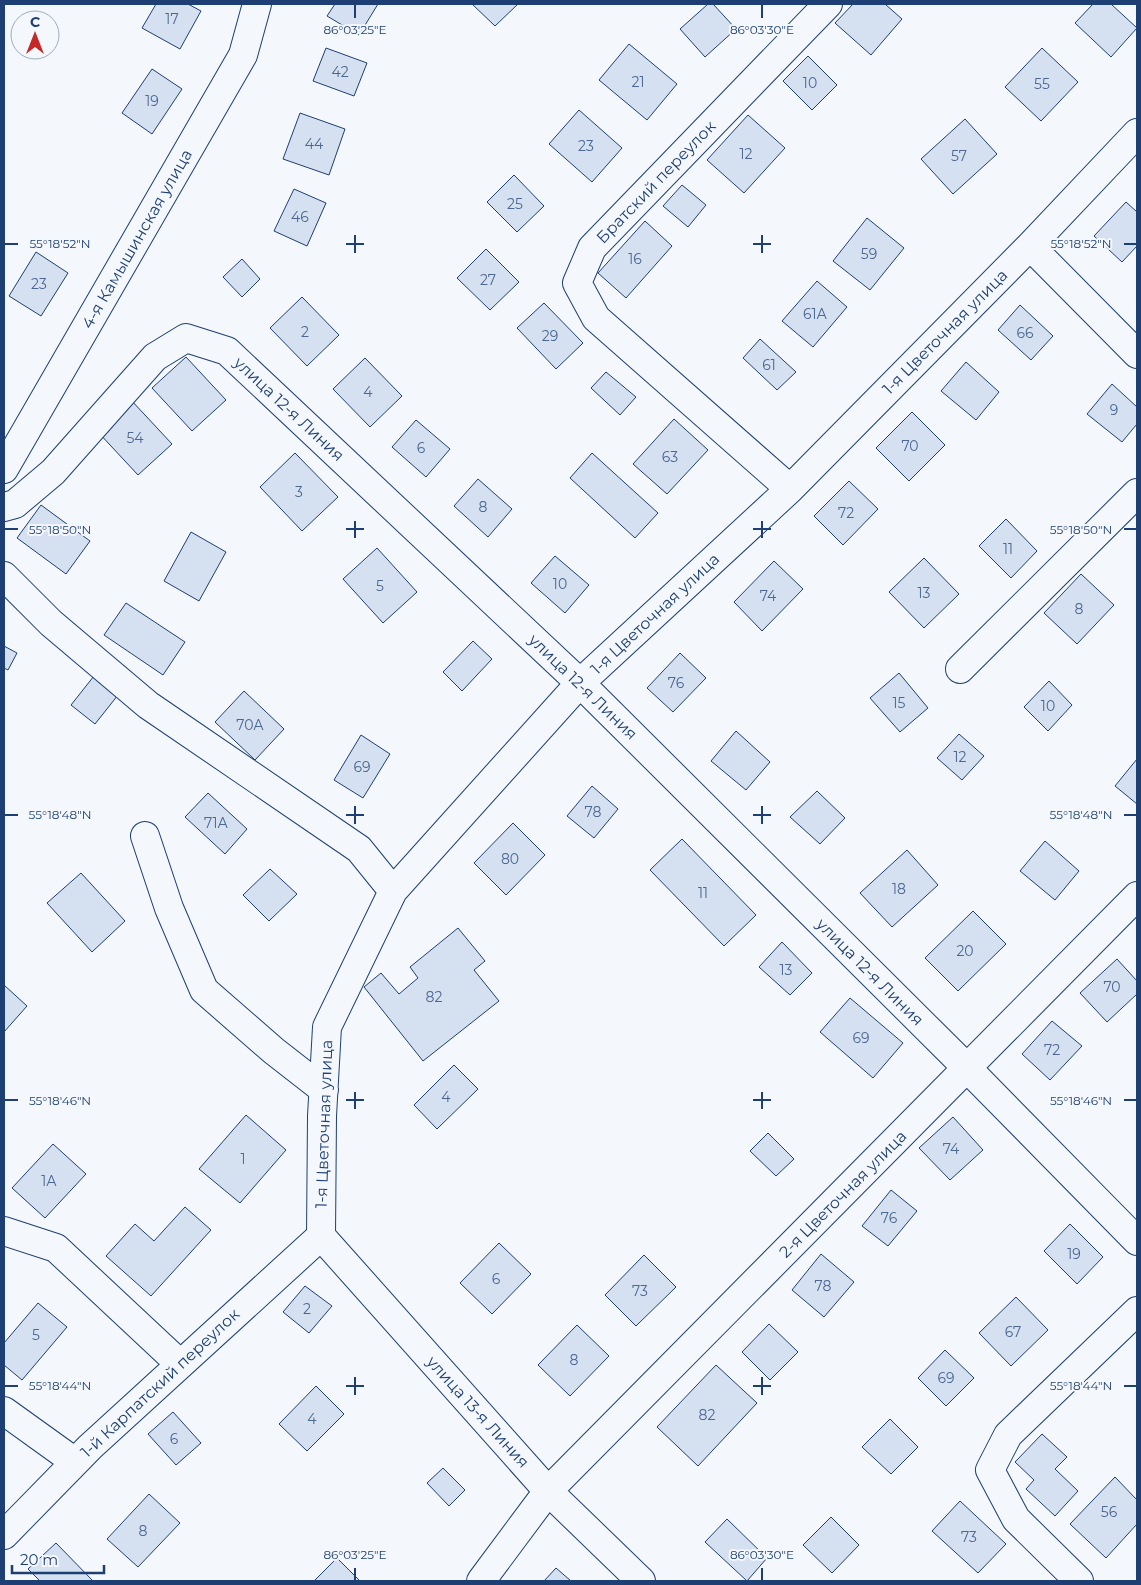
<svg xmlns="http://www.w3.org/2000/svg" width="1141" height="1585" font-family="Montserrat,sans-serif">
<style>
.building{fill:#d5e0f0;stroke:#1d3f73}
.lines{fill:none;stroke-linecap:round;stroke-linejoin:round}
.minor-casing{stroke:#1d3f73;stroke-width:30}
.minor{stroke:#f4f7fb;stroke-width:28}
.ticks{fill:none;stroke:#1d3f73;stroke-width:2}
.labels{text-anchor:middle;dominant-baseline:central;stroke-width:4;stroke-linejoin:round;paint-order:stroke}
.number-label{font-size:14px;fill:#4b6792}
.street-label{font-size:16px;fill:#1d3f73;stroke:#f4f7fb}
.ticks-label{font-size:12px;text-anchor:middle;fill:#1d3f73;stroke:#f4f7fb;stroke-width:4;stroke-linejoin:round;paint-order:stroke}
</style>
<rect width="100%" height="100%" fill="#f4f7fb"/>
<path class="building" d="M156,4h32l13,7 -21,38 -38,-21z
M335,4h43l-19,31 -32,-19z
M472,4h46l-23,22z
M708,4h5l23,25 -31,28 -25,-28z
M853,4h32l17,15 -31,36 -36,-32z
M1093,4h18l26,24 -26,29 -36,-34z
M629,44l48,40 -30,36 -48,-40z
M326,48l41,15 -13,33 -41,-15z
M1042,48l36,34 -37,39 -36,-34z
M808,56l29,29 -25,25 -29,-29z
M152,69l30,20 -30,45 -30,-21z
M579,110l43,38 -30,34 -43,-38z
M300,113l45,16 -16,46 -46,-16z
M748,115l37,33 -41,45 -37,-33z
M965,119l32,35 -44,40 -32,-35z
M514,175l30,31 -27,26 -30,-30z
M682,185l24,20 -18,22 -25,-21z
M294,189l32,14 -19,43 -33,-15z
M1126,202l11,10v34l-15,16 -28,-26z
M867,218l37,30 -34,42 -37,-29z
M645,221l27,25 -46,52 -28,-25z
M486,249l33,33 -29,28 -33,-32z
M36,252l32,21 -27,43 -32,-20z
M242,259l18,20 -18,18 -19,-20z
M817,281l30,26 -34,40 -31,-26z
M302,297l37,38 -32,31 -37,-38z
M544,303l39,40 -27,26 -39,-41z
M1020,305l33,31 -22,24 -33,-30z
M760,339l36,33 -19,18 -34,-32z
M186,357l40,43 -34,31 -40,-43z
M365,358l37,38 -32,31 -37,-38z
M966,362l33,30 -23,28 -35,-29z
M606,372l30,25 -16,18 -29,-27z
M1112,384l25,23v17l-15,18 -35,-28z
M131,400l41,44 -34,31 -41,-44z
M912,412l33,33 -36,36 -33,-33z
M674,419l34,31 -41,44 -34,-30z
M416,420l34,29 -24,28 -34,-30z
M295,453l43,44 -36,34 -42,-44z
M592,453l66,60 -23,25 -65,-60z
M478,479l34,30 -24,28 -34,-31z
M849,481l29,28 -35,36 -29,-29z
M41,505l49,36 -24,33 -49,-36z
M1006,519l31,32 -26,27 -32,-32z
M191,532l35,20 -27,49 -35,-20z
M377,548l40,44 -34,31 -40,-44z
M555,556l34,29 -24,28 -34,-30z
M924,558l35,36 -35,34 -35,-36z
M774,561l29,28 -41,42 -28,-29z
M1081,574l33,31 -37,39 -33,-31z
M126,603l59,39 -22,33 -59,-40z
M473,641l19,18 -30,32 -19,-19z
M4,646l13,7 -9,17 -4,-2z
M680,653l26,25 -33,34 -26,-24z
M899,673l29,35 -28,24 -30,-34z
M94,676l24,19 -23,29 -24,-19z
M1049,681l23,24 -24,26 -24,-24z
M244,691l40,38 -29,31 -40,-38z
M736,731l34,31 -24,28 -35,-29z
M959,734l25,22 -22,24 -25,-22z
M361,735l29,19 -27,44 -29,-18z
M1137,759v45l-22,-18z
M592,786l26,23 -24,29 -27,-22z
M817,791l28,27 -25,26 -30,-27z
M208,793l39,36 -22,25 -40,-37z
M513,823l32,32 -39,40 -32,-32z
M682,839l74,76 -32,31 -74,-76z
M1045,841l34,30 -24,29 -35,-29z
M907,850l31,35 -46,42 -32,-34z
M270,869l27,25 -28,27 -26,-26z
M81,873l44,48 -33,31 -45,-49z
M973,911l33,33 -48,47 -33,-33z
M458,928l27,33 -11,9 25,31 -76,60 -59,-74 17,-14 18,21 19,-16 -8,-11z
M782,942l30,31 -22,22 -31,-28z
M1117,959l20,22v13l-30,28 -27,-29z
M4,985l23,21 -23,26z
M850,998l53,45 -30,35 -53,-46z
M1052,1021l30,25 -32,34 -28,-26z
M454,1065l24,24 -41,40 -23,-24z
M246,1115l40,35 -46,53 -41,-34z
M953,1117l30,33 -33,30 -31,-32z
M768,1133l26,26 -18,17 -26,-25z
M53,1144l33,30 -41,44 -33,-30z
M891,1190l26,21 -29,35 -26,-20z
M185,1207l26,23 -60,66 -45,-40 29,-32 19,17z
M1070,1224l33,33 -26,27 -33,-33z
M499,1243l32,31 -39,40 -32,-31z
M821,1254l33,28 -30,35 -32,-27z
M644,1255l32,32 -40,39 -31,-31z
M305,1286l27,20 -23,27 -26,-21z
M1016,1297l32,33 -37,36 -32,-33z
M38,1303l29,24 -45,53 -18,-15v-22z
M769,1324l29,28 -28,28 -28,-28z
M577,1325l32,31 -39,40 -32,-31z
M945,1350l29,28 -28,28 -28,-28z
M716,1365l41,38 -59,63 -41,-39z
M316,1386l28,28 -37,37 -28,-27z
M173,1412l28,31 -25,22 -28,-31z
M890,1419l28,28 -27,27 -29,-27z
M1042,1434l25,23 -12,12 23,22 -23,25 -29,-27 8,-9 -19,-18z
M443,1468l22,22 -16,16 -22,-23z
M1115,1477l22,23v24l-31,34 -36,-34z
M149,1494l31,29 -42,44 -31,-28z
M960,1501l46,43 -28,29 -46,-42z
M831,1517l28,28 -27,28 -29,-28z
M727,1519l40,39 -20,23 -42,-39z
M56,1543l37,38h-53l-12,-12z
M337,1558l23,23h-46z
M556,1568l15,13h-27z"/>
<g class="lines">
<defs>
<path id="minor" d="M1030,246l107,108
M4,469l239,-414 14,-51
M790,489l-194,-171 -19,-35 15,-35 236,-244
M4,507l11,-3 38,-32 102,-115 31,-19 41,13 353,332 387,385 170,173
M4,576l47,47 97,82 211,144 34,42
M960,669l177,-176
M145,836l24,72 35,82 70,61 50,39
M4,1231l52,17 124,116
M321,1236l1,-120 5,-89 66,-136 187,-208 210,-194 240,-243 107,-113
M321,1236l227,255 93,90
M4,1411l71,51
M4,1535l86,-88 231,-211
M481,1581l67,-90 589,-595
M1079,1581l-63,-62 -26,-49 18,-35 129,-124"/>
</defs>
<use href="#minor" class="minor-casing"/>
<use href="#minor" class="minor"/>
</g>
<path class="ticks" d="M355,5v13M762,5v13M355,235v18M762,235v18M5,244h13M346,244h18M753,244h18M1124,244h12M355,521v17M762,521v17M5,529h13M346,529h18M753,529h18M1124,529h12M355,806v18M762,806v18M5,815h13M346,815h18M753,815h18M1124,815h12M355,1092v17M762,1092v17M5,1100h13M346,1100h18M753,1100h18M1124,1100h12M355,1377v18M762,1377v18M5,1386h13M346,1386h18M753,1386h18M1124,1386h12M355,1568v12M762,1568v12"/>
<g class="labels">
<g class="number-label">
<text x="172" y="19">17</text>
<text x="340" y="72">42</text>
<text x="638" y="82">21</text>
<text x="810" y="83">10</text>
<text x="1042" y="84">55</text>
<text x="152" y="101">19</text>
<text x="314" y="144">44</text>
<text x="586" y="146">23</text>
<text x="746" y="154">12</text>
<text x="959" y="156">57</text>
<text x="515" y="204">25</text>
<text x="300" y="217">46</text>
<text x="869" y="254">59</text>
<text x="635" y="259">16</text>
<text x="488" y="280">27</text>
<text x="39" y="284">23</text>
<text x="815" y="314">61А</text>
<text x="305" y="332">2</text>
<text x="1025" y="333">66</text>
<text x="550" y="336">29</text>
<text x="769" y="365">61</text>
<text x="368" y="392">4</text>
<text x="1114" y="410">9</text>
<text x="135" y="438">54</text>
<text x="910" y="446">70</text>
<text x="421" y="448">6</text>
<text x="670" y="457">63</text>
<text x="299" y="492">3</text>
<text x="483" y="507">8</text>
<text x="846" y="513">72</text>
<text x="1008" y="549">11</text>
<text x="560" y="584">10</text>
<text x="380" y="586">5</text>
<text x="924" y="593">13</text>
<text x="768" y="596">74</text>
<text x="1079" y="609">8</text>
<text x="676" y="683">76</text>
<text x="899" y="703">15</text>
<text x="1048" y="706">10</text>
<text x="250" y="725">70А</text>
<text x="960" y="757">12</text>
<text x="362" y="767">69</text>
<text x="593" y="812">78</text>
<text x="216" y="823">71А</text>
<text x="510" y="859">80</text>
<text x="899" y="889">18</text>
<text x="703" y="893">11</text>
<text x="965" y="951">20</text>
<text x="786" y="970">13</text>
<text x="1112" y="987">70</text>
<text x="434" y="997">82</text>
<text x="861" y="1038">69</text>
<text x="1052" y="1050">72</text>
<text x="446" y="1097">4</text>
<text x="951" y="1149">74</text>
<text x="243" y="1159">1</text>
<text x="49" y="1181">1А</text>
<text x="889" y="1218">76</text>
<text x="1074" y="1254">19</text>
<text x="496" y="1279">6</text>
<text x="823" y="1286">78</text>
<text x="640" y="1291">73</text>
<text x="307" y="1309">2</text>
<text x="1013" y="1332">67</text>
<text x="36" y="1335">5</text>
<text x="574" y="1360">8</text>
<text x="946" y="1378">69</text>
<text x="707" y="1415">82</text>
<text x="312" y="1419">4</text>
<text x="174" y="1439">6</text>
<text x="1109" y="1512">56</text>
<text x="143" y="1531">8</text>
<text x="969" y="1537">73</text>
</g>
<g class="street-label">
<text transform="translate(656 182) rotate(-46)">Братский переулок</text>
<text transform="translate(137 239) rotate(-60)">4-я Камышинская улица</text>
<text transform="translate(945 332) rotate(-45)">1-я Цветочная улица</text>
<text transform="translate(289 409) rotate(43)">улица 12-я Линия</text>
<text transform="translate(655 614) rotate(-43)">1-я Цветочная улица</text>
<text transform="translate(583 687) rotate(44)">улица 12-я Линия</text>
<text transform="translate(870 972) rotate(45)">улица 12-я Линия</text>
<text transform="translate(324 1124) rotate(-88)">1-я Цветочная улица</text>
<text transform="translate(843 1194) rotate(-45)">2-я Цветочная улица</text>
<text transform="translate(160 1383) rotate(-43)">1-й Карпатский переулок</text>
<text transform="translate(478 1412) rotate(48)">улица 13-я Линия</text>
</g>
</g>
<g class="ticks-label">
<text x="355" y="34">86°03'25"E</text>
<text x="762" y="34">86°03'30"E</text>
<text x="60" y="248">55°18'52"N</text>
<text x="1081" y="248">55°18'52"N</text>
<text x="60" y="534">55°18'50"N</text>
<text x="1081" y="534">55°18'50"N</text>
<text x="60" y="819">55°18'48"N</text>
<text x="1081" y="819">55°18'48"N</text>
<text x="60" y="1105">55°18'46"N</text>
<text x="1081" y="1105">55°18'46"N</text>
<text x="60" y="1390">55°18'44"N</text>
<text x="1081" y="1390">55°18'44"N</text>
<text x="355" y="1559">86°03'25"E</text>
<text x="762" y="1559">86°03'30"E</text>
</g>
<rect width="1141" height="1585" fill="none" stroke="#1d3f73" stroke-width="10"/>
<g transform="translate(35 35)"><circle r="24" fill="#f4f7fb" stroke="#9eadc5"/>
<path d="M0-4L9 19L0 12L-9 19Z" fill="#c62828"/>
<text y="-8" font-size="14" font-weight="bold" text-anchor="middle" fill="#1d3f73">С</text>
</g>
<path d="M12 1565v8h92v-8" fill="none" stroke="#1d3f73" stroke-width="2.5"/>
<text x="20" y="1565" font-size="15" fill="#1d3f73" stroke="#f4f7fb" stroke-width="4" paint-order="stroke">20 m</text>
</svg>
